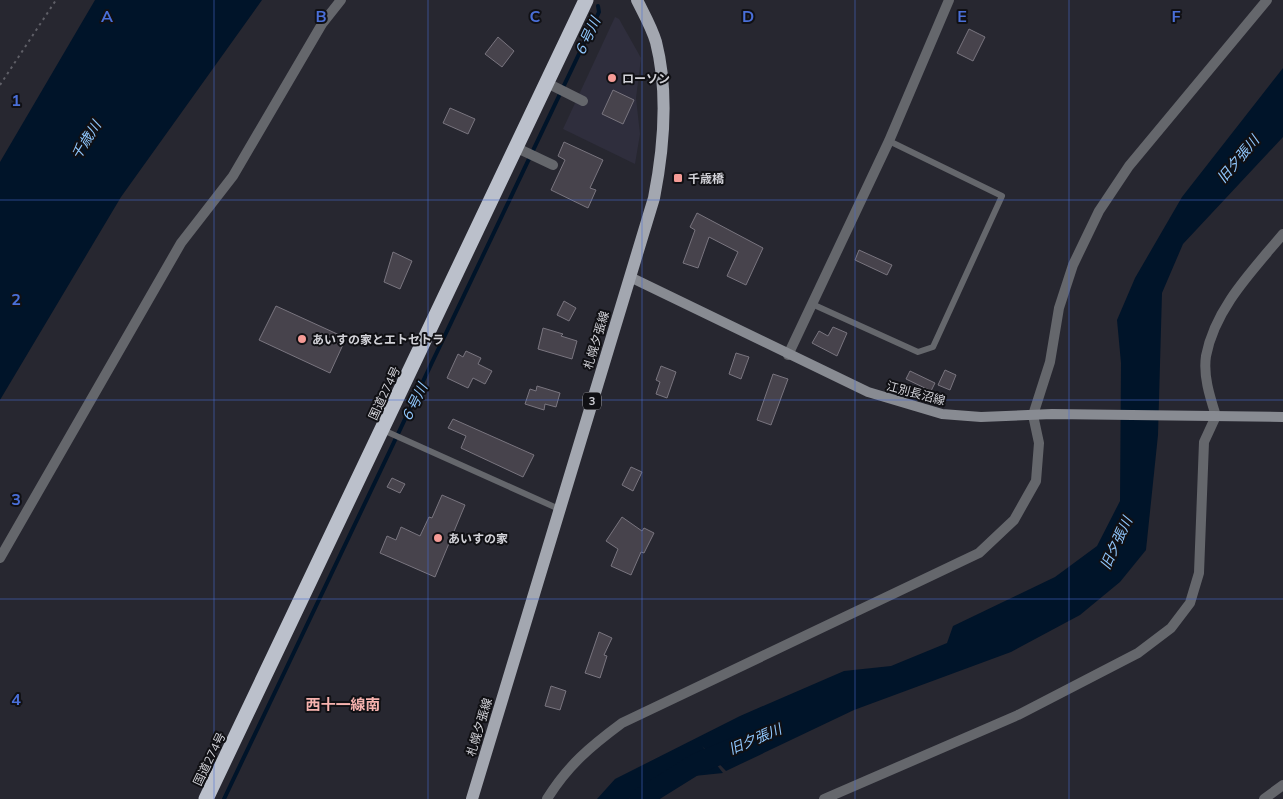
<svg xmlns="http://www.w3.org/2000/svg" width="1283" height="799" font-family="Mulish,'Noto Sans JP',sans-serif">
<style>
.built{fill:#2f2e3d}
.water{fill:#001429}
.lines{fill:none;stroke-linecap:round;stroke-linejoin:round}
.stream{stroke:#001429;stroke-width:4}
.river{stroke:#001429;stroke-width:21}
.building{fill:#47434c;stroke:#79757f}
.path{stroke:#5f5f67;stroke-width:2;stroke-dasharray:2.5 4;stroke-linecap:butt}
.lane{stroke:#65676c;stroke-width:6}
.street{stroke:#65676c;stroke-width:10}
.secondary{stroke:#888b92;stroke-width:10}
.primary{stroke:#a3a7b0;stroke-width:12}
.highway{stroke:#bbc0cb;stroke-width:15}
.grid{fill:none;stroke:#4a6fd8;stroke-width:1;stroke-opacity:0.55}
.poi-dot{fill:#f59b96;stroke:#101014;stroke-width:2}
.labels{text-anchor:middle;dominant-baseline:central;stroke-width:4;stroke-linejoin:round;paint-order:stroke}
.shield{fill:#101014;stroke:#97979c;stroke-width:1}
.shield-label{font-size:11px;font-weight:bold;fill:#d1d1d7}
.poi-label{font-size:12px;font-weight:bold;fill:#d1d1d7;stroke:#101014;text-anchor:start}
.street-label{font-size:12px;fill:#d1d1d7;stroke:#101014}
.water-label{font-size:14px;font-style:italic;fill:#90c7fd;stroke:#101014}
.quarter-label{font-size:15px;font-weight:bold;fill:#f6b2ae;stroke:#101014}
.grid-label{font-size:16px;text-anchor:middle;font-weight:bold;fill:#4a6fd8;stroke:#101014;stroke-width:4;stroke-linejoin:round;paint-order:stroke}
</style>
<rect width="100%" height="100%" fill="#272730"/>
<path class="built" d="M615,17l4,2 22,39 -5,40 4,36 -5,30 -72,-35z"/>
<path class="water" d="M95,0h167l-141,197 -121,203v-238z
M1283,68v69l-100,107 -21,49 -4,142 -12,115 -26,32 -40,33 -69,37 -157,58 -128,61 -24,-25 21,27 -67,7 -27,19h-32l18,-20 125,-63 104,-45 47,-5 56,-23 6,-17 102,-49 42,-31 23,-45 1,-138 -4,-43 18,-42 47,-81z"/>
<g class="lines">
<path class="stream" d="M224,799l375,-787 -1,-6"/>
<path class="river" d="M640,799l56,-35 43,-18"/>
</g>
<path class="building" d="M969,29l16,8 -12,24 -16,-8z
M498,37l16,14 -12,16 -17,-13z
M613,90l21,10 -11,24 -21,-10z
M450,108l25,11 -7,15 -25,-11z
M564,142l39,18 -13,28 6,2 -8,18 -37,-18 14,-30 -7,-4z
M697,213l66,35 -17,37 -19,-9 11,-24 -29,-15 -11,31 -15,-5 12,-33 -5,-3z
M859,250l33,15 -5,10 -32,-15z
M393,252l19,9 -12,28 -16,-7z
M564,301l12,7 -7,13 -12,-6z
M276,306l70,32 -16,35 -71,-33z
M833,327l14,6 -10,23 -25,-13 7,-12 9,5z
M543,328l20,6 -2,2 16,5 -5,18 -34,-10z
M466,351l15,7 -3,6 14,7 -7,13 -12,-6 -5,10 -21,-10 11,-24 5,3z
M736,353l13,4 -8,22 -12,-5z
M661,366l15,6 -9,26 -11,-4 4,-12 -4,-2z
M945,370l11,5 -6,15 -12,-5z
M910,371l25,12 -4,8 -25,-12z
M773,374l15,5 -17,46 -14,-5z
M537,386l23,7 -4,14 -11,-3 -1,6 -19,-6 5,-15 6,2z
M453,419l81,36 -11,22 -62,-29 5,-12 -18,-8z
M631,467l11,5 -9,19 -11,-6z
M392,478l13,6 -5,9 -13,-6z
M442,495l23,10 -30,72 -55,-24 7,-17 9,4 5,-13 19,9 9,-19 3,1z
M622,517l20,14 2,-3 10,5 -10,20 -3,-1 -10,23 -20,-9 7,-17 -12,-8z
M599,632l13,6 -8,17 3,1 -7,22 -15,-5z
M551,686l15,5 -6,19 -15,-4z"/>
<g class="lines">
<path class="path" d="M0,85l56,-85"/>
<path class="lane" d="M812,304l106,48 15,-5 69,-151 -113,-55
M383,430l176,79"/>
<path class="street" d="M547,83l36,18
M517,148l36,17
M788,355l101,-214 60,-141
M0,558l181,-315 52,-67 89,-152 19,-24
M547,799c21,-34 44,-53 75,-76l357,-170 35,-33 22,-39 3,-38 -6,-28 17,-53 9,-54 14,-43 26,-54 30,-45 138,-166
M824,799l194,-84 120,-62 33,-25 19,-25 9,-30 5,-131 12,-26c-6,-19 -13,-40 -10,-60 9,-48 47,-86 77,-122
M1264,799l19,-14"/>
<path class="secondary" d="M630,277l238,115 74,22 39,3 71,-3 231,3"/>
<path class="primary" d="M472,799l182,-601c10,-51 15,-105 2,-156 -4,-14 -12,-28 -19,-42"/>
<path class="highway" d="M206,799l380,-799"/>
</g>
<path class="grid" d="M214,0v799M428,0v799M642,0v799M855,0v799M1069,0v799M0,200h1283M0,400h1283M0,599h1283"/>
<g class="poi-dot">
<circle cx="612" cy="78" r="5"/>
<rect x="673" y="173" width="10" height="10" rx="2.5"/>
<circle cx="302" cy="339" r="5"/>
<circle cx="438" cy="538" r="5"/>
</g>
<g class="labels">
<rect class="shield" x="583" y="392.5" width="18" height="17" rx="4"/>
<g class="shield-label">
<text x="592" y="401">3</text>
</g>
<g class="poi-label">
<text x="622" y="78">ローソン</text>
<text x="688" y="178">千歳橋</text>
<text x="312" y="339">あいすの家とエトセトラ</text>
<text x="448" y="538">あいすの家</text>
</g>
<g class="street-label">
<text transform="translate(596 340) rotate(-73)">札幌夕張線</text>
<text transform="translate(384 393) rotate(-65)">国道274号</text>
<text transform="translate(916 393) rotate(15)">江別長沼線</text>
<text transform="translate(479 727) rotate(-73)">札幌夕張線</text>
<text transform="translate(209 759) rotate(-64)">国道274号</text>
</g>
<g class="water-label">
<text transform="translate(587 37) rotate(-65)">６号川</text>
<text transform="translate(86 140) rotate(-58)">千歳川</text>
<text transform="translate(1238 159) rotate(-50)">旧夕張川</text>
<text transform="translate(414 403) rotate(-64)">６号川</text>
<text transform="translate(1116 543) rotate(-65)">旧夕張川</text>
<text transform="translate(755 739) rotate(-23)">旧夕張川</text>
</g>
<g class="quarter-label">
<text x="343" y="704">西十一線南</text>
</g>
</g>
<g class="grid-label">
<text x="107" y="22">A</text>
<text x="321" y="22">B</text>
<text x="535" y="22">C</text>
<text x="748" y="22">D</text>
<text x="962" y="22">E</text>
<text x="1176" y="22">F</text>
<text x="16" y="106">1</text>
<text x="16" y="305">2</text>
<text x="16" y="505">3</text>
<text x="16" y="705">4</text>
</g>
</svg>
